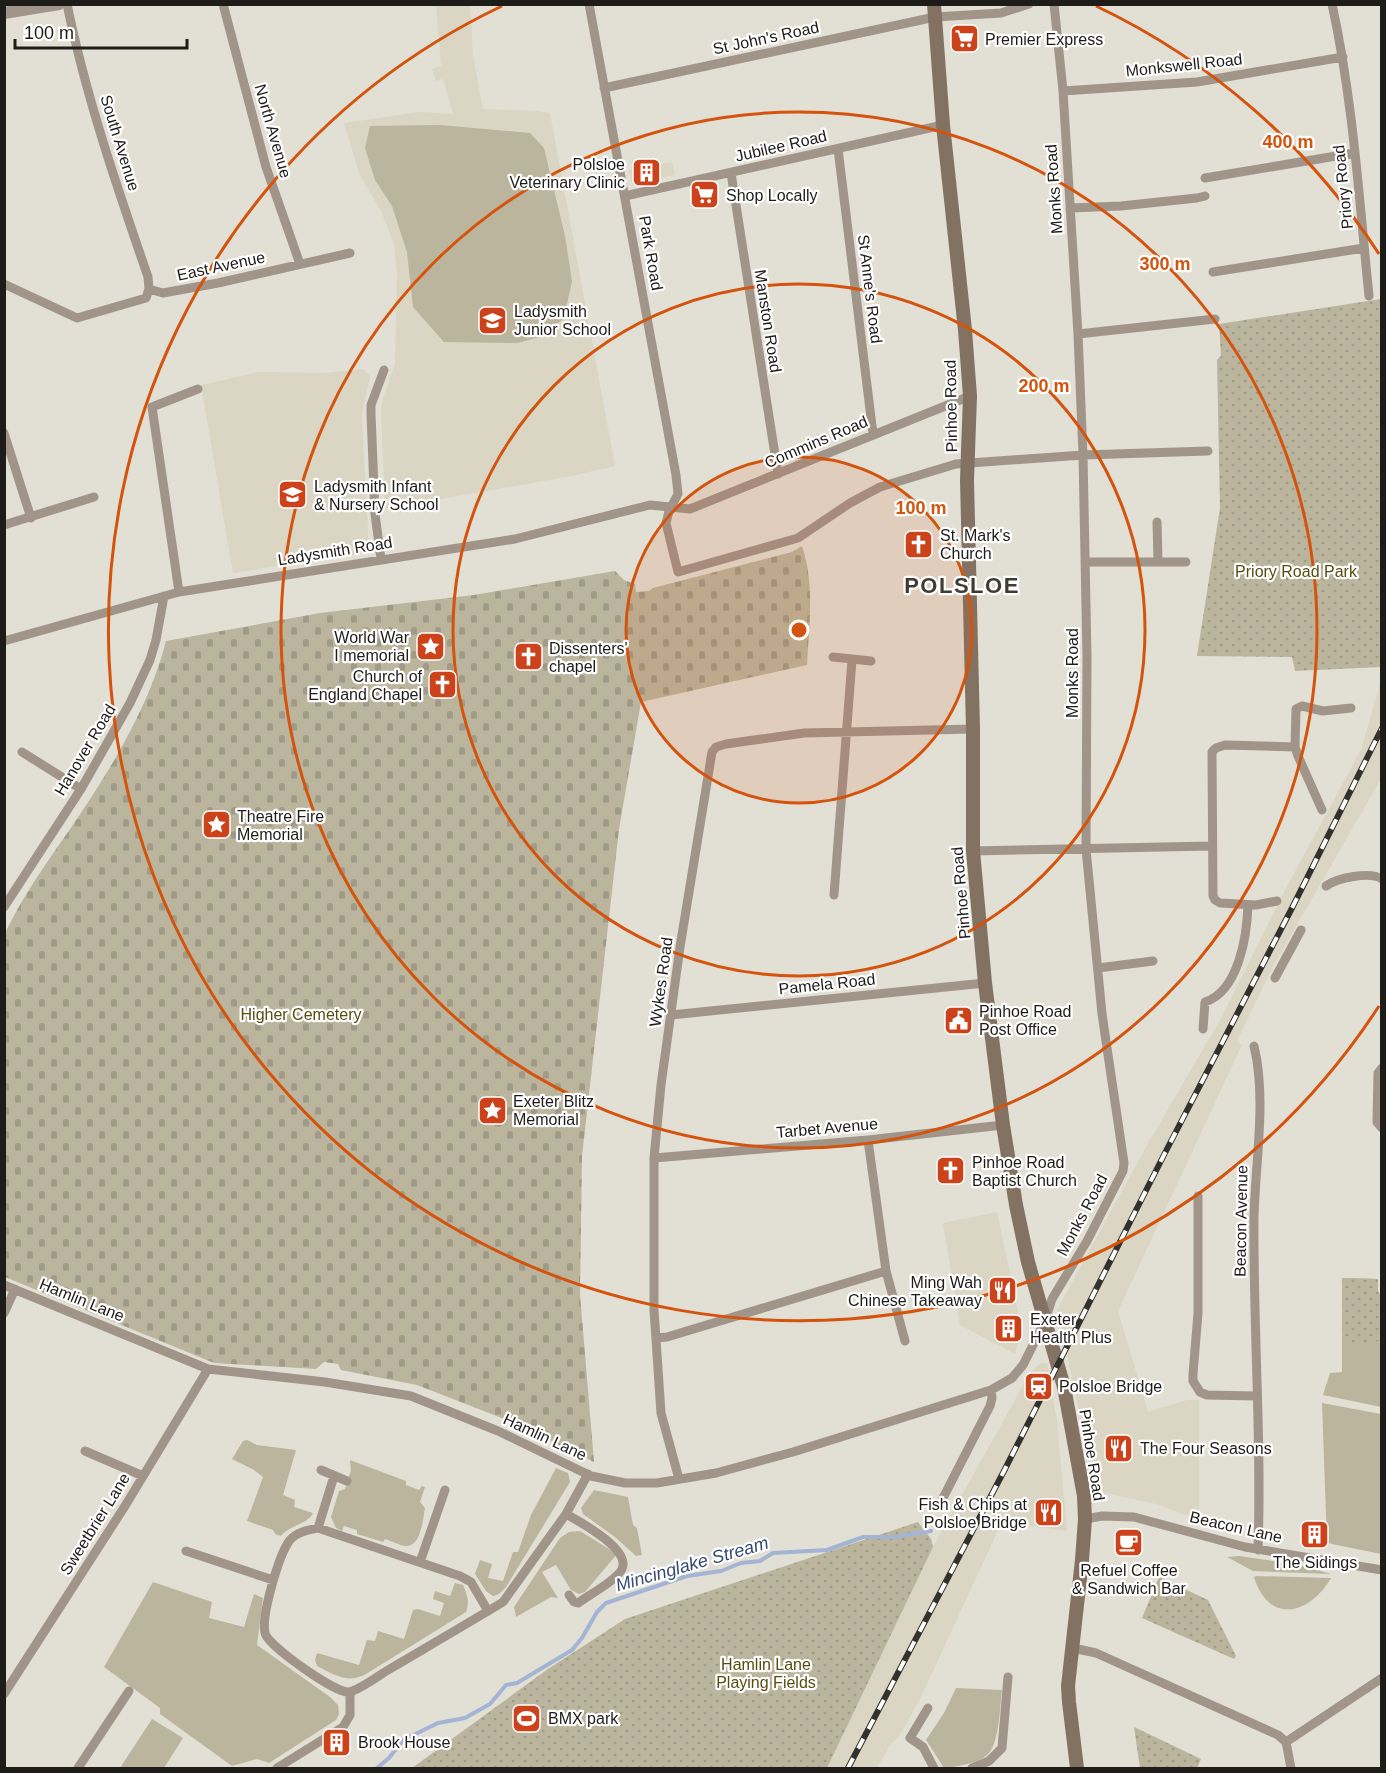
<svg xmlns="http://www.w3.org/2000/svg" width="1386" height="1773" font-family="Helvetica,sans-serif">
<style>
.built{fill:#dad6c3}
.green{fill:#bbb59e}
.cemetery{fill:url(#cemetery-stones)}
.park{fill:url(#park-dots)}
.lines{fill:none;stroke-linecap:round;stroke-linejoin:round}
.stream{stroke:#a4b4d4;stroke-width:4}
.minor{stroke:#a1958a;stroke-width:9}
.tertiary{stroke:#a1958a;stroke-width:12}
.secondary{stroke:#837261;stroke-width:14}
.rail-casing{stroke:#32312d;stroke-width:6}
.rail{stroke:#fff;stroke-width:4;stroke-dasharray:11;stroke-linecap:butt}
.ring{fill:none;stroke:#d4530d;stroke-width:3}
.labels{text-anchor:middle;dominant-baseline:central;stroke-width:4.5;stroke-linejoin:round;paint-order:stroke}
.street-label{font-size:16px;fill:#1d1c19;stroke:#fff}
.poi-label{font-size:16px;fill:#1d1c19;stroke:#fff;text-anchor:start}
.park-label{font-size:16px;fill:#5a4c0e;stroke:#fff}
.water-label{font-size:18px;font-style:italic;fill:#354975;stroke:#fff}
.district-label{font-size:22px;font-weight:bold;letter-spacing:1.5px;fill:#3f3c34;stroke:#fff}
.centre{fill:#d4530d;stroke:#fff;stroke-width:3}
.ring-label{font-size:18px;text-anchor:middle;font-weight:bold;fill:#d4530d;stroke:#fff;stroke-width:4.5;stroke-linejoin:round;paint-order:stroke}
</style>
<defs>
<pattern id="cemetery-stones" width="16" height="16" patternUnits="userSpaceOnUse" patternTransform="scale(1.5)"><rect width="16" height="16" fill="#bbb59e"/><path d="M2 7V4a2 2 0 0 1 4 0v3zM10 15v-3a2 2 0 0 1 4 0v3z" fill="#a09b88"/></pattern>
<pattern id="park-dots" width="8" height="8" patternUnits="userSpaceOnUse" patternTransform="scale(1.5)"><rect width="8" height="8" fill="#bbb59e"/><path d="M2 2h.1M6 6h.1" fill="none" stroke="#a09b88" stroke-width="1.8" stroke-linecap="round"/></pattern>
</defs>
<rect width="100%" height="100%" fill="#e2dfd4"/>
<path class="built" d="M436,5h34l3,50 10,54 54,2 13,2 65,353 -44,10 -186,33 -4,-98 2,-13 12,-34 2,-91 -3,-29 -13,-33 -22,-38 -15,-50 76,-11 33,2 -10,-35 -7,2 -4,-12 9,-3z
M672,162l3,13 -43,8 -3,-13z
M363,369l7,7 -8,38 7,138 -136,21 -32,-188 58,-13 66,1z
M1381,680v99l-109,189 -35,73 5,4 -124,266 30,101 39,-12h12v120l-43,-16 -55,-12 -19,-69 -25,-113 89,-163 74,-127 65,-130 76,-140z
M997,1212l24,114 -6,28 -55,-29 -17,-102z
M1042,1363h5l10,58 10,110 -65,-9 -81,175 -21,38 -10,10 -13,23h-50l106,-221 97,-174 6,-6z"/>
<path class="green" d="M440,125l90,8 14,15 21,88 7,45 -8,37 -20,18 -27,7 -73,-1 -31,-35 -6,-55 -15,-46 -17,-26 -10,-32 5,-22z
M1342,1278l36,1v12l4,6 -1,110 -58,-12 7,-22 12,-1z
M1322,1403l59,11v140l-54,-11z
M247,1440l10,5 39,5 -13,45 12,5 -1,7 19,6c-6,12 -22,11 -32,23l-6,-2 -2,-4 -26,-9 16,-44 -9,-7 -22,-11 11,-18z
M350,1460l56,21v4l13,5 3,-4 3,1 -5,15 5,6c-2,11 -4,36 -17,38 -6,1 -16,-5 -23,-7l-2,3 -26,-8v-4l-13,-4 -2,5 -6,-3 -5,-11 8,-26 6,-2 6,-19z
M556,1468l12,5 2,9 -64,105 -7,7 -6,2 -7,-5 -11,-17 5,-14 12,4 -4,14 15,3 10,-29h5l13,-37z
M594,1490l34,7 5,28 4,3 5,27 -6,1 -21,-19 -32,-23 -2,-6z
M580,1531l37,23 -32,38 -6,2 -8,-4 -15,-25 -14,7 16,26 -7,-1 -35,20 -2,-10 46,-69 9,-6z
M1239,1556l61,9 31,9 -78,-3 -26,-14z
M1256,1576l75,2c-22,37 -62,47 -77,-1z
M153,1582l59,20 -3,16 35,9 10,-33 9,4 -6,47 73,52 8,8 1,9 -3,6 -67,43 -12,-4 -25,7 -72,-52v-6l-56,-41z
M455,1583l8,2c4,10 7,16 3,27l-100,62c-19,10 -31,1 -49,-8l-2,-6 2,-7 42,12 8,-25 8,1 3,-10 26,8 9,-29 5,-1 22,7 4,-13 -11,-4 2,-8 15,5z
M956,1688l46,2c-2,16 -3,54 -14,64 -10,10 -30,12 -44,14l-18,-28 18,-27z
M152,1719l31,19 -19,30h-44z"/>
<path class="cemetery" d="M802,546c13,39 7,79 5,119l-166,37 -22,127 -37,327 -2,138 14,168 -82,-40 -95,-37 -76,-15 -3,-6 -14,-2 -8,7 -102,-6 -209,-86v-344c18,-37 40,-68 63,-101 40,-58 81,-124 98,-191l154,-28 154,-18 141,-24 9,9 11,4 1,8 13,-1 4,-3 139,-36z"/>
<path class="park" d="M1381,299v368l-86,4 -3,-14 -95,-1 23,-148 -3,-148 4,-4 -2,-32z
M1342,1278l36,1v12l4,6v42l-2,1c-15,5 -25,9 -38,-2z
M918,1522l13,17 2,8 -106,221h-415l136,-99 77,-50z
M1159,1577l49,23 28,56 -2,3 -92,-41z
M1134,1727l67,32 -4,9h-57z"/>
<g class="lines">
<path class="stream" d="M377,1768l12,-10 14,-18 35,-17 27,-5 25,-14 16,-19 11,-2 55,-33 10,-12 15,-26 9,-9 81,-27 34,-5 20,-8 19,-2 13,-8 54,-3 36,-13h32l36,-6"/>
<path class="minor" d="M223,4l43,163 34,97
M589,4l87,471 2,19 -9,17 -3,12 12,49 120,-34 52,-35 30,-16 76,-23 127,-9 125,-4
M1332,4c21,96 27,194 37,292
M604,88l331,-71 66,-4 28,-9
M1063,91l134,-9 146,-25
M838,149l35,285
M731,173l47,301
M1205,178l149,-25
M625,196l318,-71
M1070,208l51,-2 76,-8 8,-2
M1213,272l151,-24
M4,284l73,34 69,-20 3,-9 -1,-12c-31,-90 -62,-180 -81,-273
M149,289l14,4 55,-10 132,-30
M1078,334l137,-15
M4,433l27,85
M1157,522l1,40
M4,525l90,-28
M381,559l-6,-45 -4,-100v-9l13,-35
M1086,562h100
M179,592l-27,-185 46,-18
M4,641l175,-49 336,-53 135,-34 40,4 280,-113
M833,657l38,4
M22,752l59,37
M1322,810l-24,-54 -3,-9 1,-38 6,-3 21,5 28,-3
M973,851l238,-5
M1326,886c11,-8 44,-15 56,-7
M834,895l18,-235
M1277,901l-21,4 -36,-2 -5,-3 -2,-4 -1,-144 4,-4 9,-3 70,2
M4,907l77,-118 49,-86 20,-43 6,-20 8,-44
M1098,968l55,-7
M1275,978l26,-48
M671,1015l314,-32
M1203,1029l2,-27c34,-11 42,-67 43,-97
M1254,1046c13,53 1,118 0,172 -1,111 8,221 4,332
M1382,1068l-4,5 -1,49 5,6
M868,1140l18,131 19,70
M654,1158l214,-18 135,-15
M1198,1196v117l-5,61v7l7,11 7,3 49,1
M4,1285l204,84 117,13 86,14 87,35 93,45 34,7h32l59,-10 77,-21 198,-62 21,-12 11,-13 22,-44 7,-22 35,-58 36,-70 1,-8 -22,-149 -16,-165 1,-192 -4,-202 -5,-121 -15,-243 -9,-87
M4,1313l11,-24
M656,1338l11,-1 219,-66
M85,1451l58,25
M321,1470l26,11
M679,1479l-18,-66 -7,-103v-152l7,-73 19,-138 32,-195 4,-5 10,-3 78,-11 169,-4
M942,1500l48,-94 2,-8 -1,-8
M566,1514c14,8 65,35 56,55 -5,11 -33,26 -44,34l-4,-1 -5,-7
M1085,1519l17,-3 32,1 111,30 137,23
M318,1528l16,-52
M186,1551l87,29
M420,1562l25,-72
M488,1611l-17,-29 -11,-6 -142,-48c-10,2 -21,4 -28,12 -11,14 -29,76 -25,93 2,12 71,61 84,59 11,-2 29,-16 39,-22 39,-23 77,-45 115,-68l63,-88 22,-40
M1073,1648l23,5 182,82 8,7 5,26
M4,1694l121,-188 83,-137
M928,1708l-18,30 13,9 11,21
M1286,1742l96,-64
M78,1768l51,-77
M277,1768l66,-41 7,-12v-23
M972,1768l17,-7 13,-13 6,-71"/>
<path class="tertiary" d="M4,13l55,-9"/>
<path class="secondary" d="M934,4l9,121 22,205 5,66 -3,84 6,249v122l12,132 18,142 13,80 12,57 36,125 20,109 1,23 -3,41 -14,126 1,16 8,66"/>
<defs>
<path id="rail" d="M848,1768l156,-297 163,-322 124,-239 91,-182"/>
</defs>
<use href="#rail" class="rail-casing"/>
<use href="#rail" class="rail"/>
</g>
<circle cx="799" cy="630" r="173" fill="#d4530d" fill-opacity=".12"/>
<g class="ring">
<circle cx="799" cy="630" r="173"/>
<circle cx="799" cy="630" r="346"/>
<circle cx="799" cy="630" r="518"/>
<path d="M1379 1006A691 691 0 1 1 502 6M1096 6A691 691 0 0 1 1379 254"/>
</g>
<defs>
<symbol id="supermarket-square" viewBox="-11 -11 22 22"><rect x="-9" y="-9" width="18" height="18" rx="4" fill="#cc431b" stroke="#fff"/><path d="M-6-5.5h2.5l.6 2H6L4.5 2H-2.5L-4.4-4H-6ZM-1.5 3.2a1.3 1.3 0 1 0 .1 0ZM3 3.2a1.3 1.3 0 1 0 .1 0Z" fill="#fff"/></symbol>
<symbol id="building-square" viewBox="-11 -11 22 22"><rect x="-9" y="-9" width="18" height="18" rx="4" fill="#cc431b" stroke="#fff"/><path d="M-4-6H4V6H1V3H-1V6H-4ZM-2.5-4.3h1.7v1.8h-1.7ZM.8-4.3h1.7v1.8H.8ZM-2.5-1h1.7V.8h-1.7ZM.8-1h1.7V.8H.8Z" fill="#fff"/></symbol>
<symbol id="school-square" viewBox="-11 -11 22 22"><rect x="-9" y="-9" width="18" height="18" rx="4" fill="#cc431b" stroke="#fff"/><path d="M0-5L7-2L0 1L-7-2ZM-4 1L0 2.5L4 1V4Q0 6-4 4Z" fill="#fff"/></symbol>
<symbol id="church-square" viewBox="-11 -11 22 22"><rect x="-9" y="-9" width="18" height="18" rx="4" fill="#cc431b" stroke="#fff"/><path d="M-1.2-6h2.4v3.5h3.3v2.4h-3.3V6h-2.4V-.1h-3.3v-2.4h3.3Z" fill="#fff"/></symbol>
<symbol id="sight-square" viewBox="-11 -11 22 22"><rect x="-9" y="-9" width="18" height="18" rx="4" fill="#cc431b" stroke="#fff"/><path d="M0-6L1.8-2.2L6-1.7L2.9 1.2L3.7 5.4L0 3.3L-3.7 5.4L-2.9 1.2L-6-1.7L-1.8-2.2Z" fill="#fff"/></symbol>
<symbol id="civic-square" viewBox="-11 -11 22 22"><rect x="-9" y="-9" width="18" height="18" rx="4" fill="#cc431b" stroke="#fff"/><path d="M-.6-6.5H3V-4.5H.6V-3L4-1V1h2V6H-6V1h2V-1L-.6-3ZM-1.2 2.5V6h2.4V2.5Z" fill="#fff"/></symbol>
<symbol id="restaurant-square" viewBox="-11 -11 22 22"><rect x="-9" y="-9" width="18" height="18" rx="4" fill="#cc431b" stroke="#fff"/><path d="M-5-6h1v4h1v-4h1v4h1v-4h1v5L-1.5 .5V6h-2V.5L-5-1ZM5-6V6H3V1.5H1.5Q1.5-4 5-6Z" fill="#fff"/></symbol>
<symbol id="station-square" viewBox="-11 -11 22 22"><rect x="-9" y="-9" width="18" height="18" rx="4" fill="#cc431b" stroke="#fff"/><path d="M-3-6H3Q5-6 5-4V2Q5 4 3 4L4.5 6H3L1.5 4h-3L-3 6H-4.5L-3 4Q-5 4-5 2V-4Q-5-6-3-6ZM-3.5-4v3h7v-3ZM-3.5 1v1.5H-2V1ZM2 1v1.5H3.5V1Z" fill="#fff"/></symbol>
<symbol id="cafe-square" viewBox="-11 -11 22 22"><rect x="-9" y="-9" width="18" height="18" rx="4" fill="#cc431b" stroke="#fff"/><path d="M-5.5-4.5H6V0H3Q3 3.5 0 3.5H-2.5Q-5.5 3.5-5.5 0ZM3-3.2v2h1.7v-2ZM-6 4.5H4V6H-6Z" fill="#fff"/></symbol>
<symbol id="stadium-square" viewBox="-11 -11 22 22"><rect x="-9" y="-9" width="18" height="18" rx="4" fill="#cc431b" stroke="#fff"/><path d="M0-5a6.5 5 0 1 0 0 10a6.5 5 0 1 0 0-10ZM-3.5-1.8h7v3.6h-7Z" fill="#fff"/></symbol>
</defs>
<g fill-rule="evenodd">
<use href="#supermarket-square" x="948" y="22" width="33" height="33"/>
<use href="#building-square" x="630" y="156" width="33" height="33"/>
<use href="#supermarket-square" x="688" y="178" width="33" height="33"/>
<use href="#school-square" x="476" y="304" width="33" height="33"/>
<use href="#school-square" x="276" y="478" width="33" height="33"/>
<use href="#church-square" x="902" y="528" width="33" height="33"/>
<use href="#sight-square" x="414" y="630" width="33" height="33"/>
<use href="#church-square" x="512" y="640" width="33" height="33"/>
<use href="#church-square" x="426" y="668" width="33" height="33"/>
<use href="#sight-square" x="200" y="808" width="33" height="33"/>
<use href="#civic-square" x="942" y="1004" width="33" height="33"/>
<use href="#sight-square" x="476" y="1094" width="33" height="33"/>
<use href="#church-square" x="934" y="1154" width="33" height="33"/>
<use href="#restaurant-square" x="986" y="1274" width="33" height="33"/>
<use href="#building-square" x="992" y="1312" width="33" height="33"/>
<use href="#station-square" x="1022" y="1370" width="33" height="33"/>
<use href="#restaurant-square" x="1102" y="1432" width="33" height="33"/>
<use href="#restaurant-square" x="1032" y="1496" width="33" height="33"/>
<use href="#building-square" x="1298" y="1518" width="33" height="33"/>
<use href="#cafe-square" x="1112" y="1526" width="33" height="33"/>
<use href="#stadium-square" x="510" y="1702" width="33" height="33"/>
<use href="#building-square" x="320" y="1726" width="33" height="33"/>
</g>
<g class="labels">
<g class="street-label">
<text transform="translate(766 38) rotate(-12)">St John's Road</text>
<text transform="translate(1184 65) rotate(-6)">Monkswell Road</text>
<text transform="translate(273 131) rotate(74)">North Avenue</text>
<text transform="translate(120 143) rotate(73)">South Avenue</text>
<text transform="translate(781 146) rotate(-13)">Jubilee Road</text>
<text transform="translate(1343 187) rotate(-96)">Priory Road</text>
<text transform="translate(1054 189) rotate(-94)">Monks Road</text>
<text transform="translate(651 253) rotate(80)">Park Road</text>
<text transform="translate(221 266) rotate(-12)">East Avenue</text>
<text transform="translate(870 289) rotate(83)">St Anne's Road</text>
<text transform="translate(768 321) rotate(81)">Manston Road</text>
<text transform="translate(951 406) rotate(-91)">Pinhoe Road</text>
<text transform="translate(816 442) rotate(-23)">Commins Road</text>
<text transform="translate(335 551) rotate(-9)">Ladysmith Road</text>
<text transform="translate(1072 673) rotate(-90)">Monks Road</text>
<text transform="translate(85 750) rotate(-59)">Hanover Road</text>
<text transform="translate(961 893) rotate(-95)">Pinhoe Road</text>
<text transform="translate(661 982) rotate(-82)">Wykes Road</text>
<text transform="translate(827 984) rotate(-6)">Pamela Road</text>
<text transform="translate(827 1128) rotate(-5)">Tarbet Avenue</text>
<text transform="translate(1082 1215) rotate(-62)">Monks Road</text>
<text transform="translate(1241 1221) rotate(-89)">Beacon Avenue</text>
<text transform="translate(82 1300) rotate(22)">Hamlin Lane</text>
<text transform="translate(545 1437) rotate(25)">Hamlin Lane</text>
<text transform="translate(1092 1455) rotate(81)">Pinhoe Road</text>
<text transform="translate(95 1524) rotate(-58)">Sweetbrier Lane</text>
<text transform="translate(1236 1527) rotate(13)">Beacon Lane</text>
</g>
<g class="poi-label">
<text x="985" y="39">Premier Express</text>
<text x="625" y="164" text-anchor="end">Polsloe<tspan x="625" dy="18">Veterinary Clinic</tspan></text>
<text x="726" y="195">Shop Locally</text>
<text x="514" y="311">Ladysmith<tspan x="514" dy="18">Junior School</tspan></text>
<text x="314" y="486">Ladysmith Infant<tspan x="314" dy="18">&amp; Nursery School</tspan></text>
<text x="940" y="535">St. Mark's<tspan x="940" dy="18">Church</tspan></text>
<text x="409" y="637" text-anchor="end">World War<tspan x="409" dy="18">I memorial</tspan></text>
<text x="549" y="648">Dissenters'<tspan x="549" dy="18">chapel</tspan></text>
<text x="422" y="676" text-anchor="end">Church of<tspan x="422" dy="18">England Chapel</tspan></text>
<text x="237" y="816">Theatre Fire<tspan x="237" dy="18">Memorial</tspan></text>
<text x="979" y="1011">Pinhoe Road<tspan x="979" dy="18">Post Office</tspan></text>
<text x="513" y="1101">Exeter Blitz<tspan x="513" dy="18">Memorial</tspan></text>
<text x="972" y="1162">Pinhoe Road<tspan x="972" dy="18">Baptist Church</tspan></text>
<text x="982" y="1282" text-anchor="end">Ming Wah<tspan x="982" dy="18">Chinese Takeaway</tspan></text>
<text x="1030" y="1319">Exeter<tspan x="1030" dy="18">Health Plus</tspan></text>
<text x="1059" y="1386">Polsloe Bridge</text>
<text x="1140" y="1448">The Four Seasons</text>
<text x="1027" y="1504" text-anchor="end">Fish &amp; Chips at<tspan x="1027" dy="18">Polsloe Bridge</tspan></text>
<text x="1315" y="1562" text-anchor="middle">The Sidings</text>
<text x="1129" y="1570" text-anchor="middle">Refuel Coffee<tspan x="1129" dy="18">&amp; Sandwich Bar</tspan></text>
<text x="548" y="1718">BMX park</text>
<text x="358" y="1742">Brook House</text>
</g>
<g class="park-label">
<text x="1296" y="571">Priory Road Park</text>
<text x="301" y="1014">Higher Cemetery</text>
<text x="766" y="1664">Hamlin Lane<tspan x="766" dy="18">Playing Fields</tspan></text>
</g>
<g class="water-label">
<text transform="translate(692 1564) rotate(-16)">Mincinglake Stream</text>
</g>
<g class="district-label">
<text x="962" y="585">POLSLOE</text>
</g>
</g>
<circle cx="799" cy="630" r="9" class="centre"/>
<g class="ring-label">
<text x="1288" y="148">400 m</text>
<text x="1165" y="270">300 m</text>
<text x="1044" y="392">200 m</text>
<text x="921" y="514">100 m</text>
</g>
<rect width="1386" height="1773" fill="none" stroke="#1d1c19" stroke-width="12"/>
<path d="M15 39v9h172v-9" fill="none" stroke="#1d1c19" stroke-width="3"/>
<text x="24" y="39" font-size="18" fill="#1d1c19" stroke="#ffffff" stroke-width="4.5" paint-order="stroke">100 m</text>
</svg>
